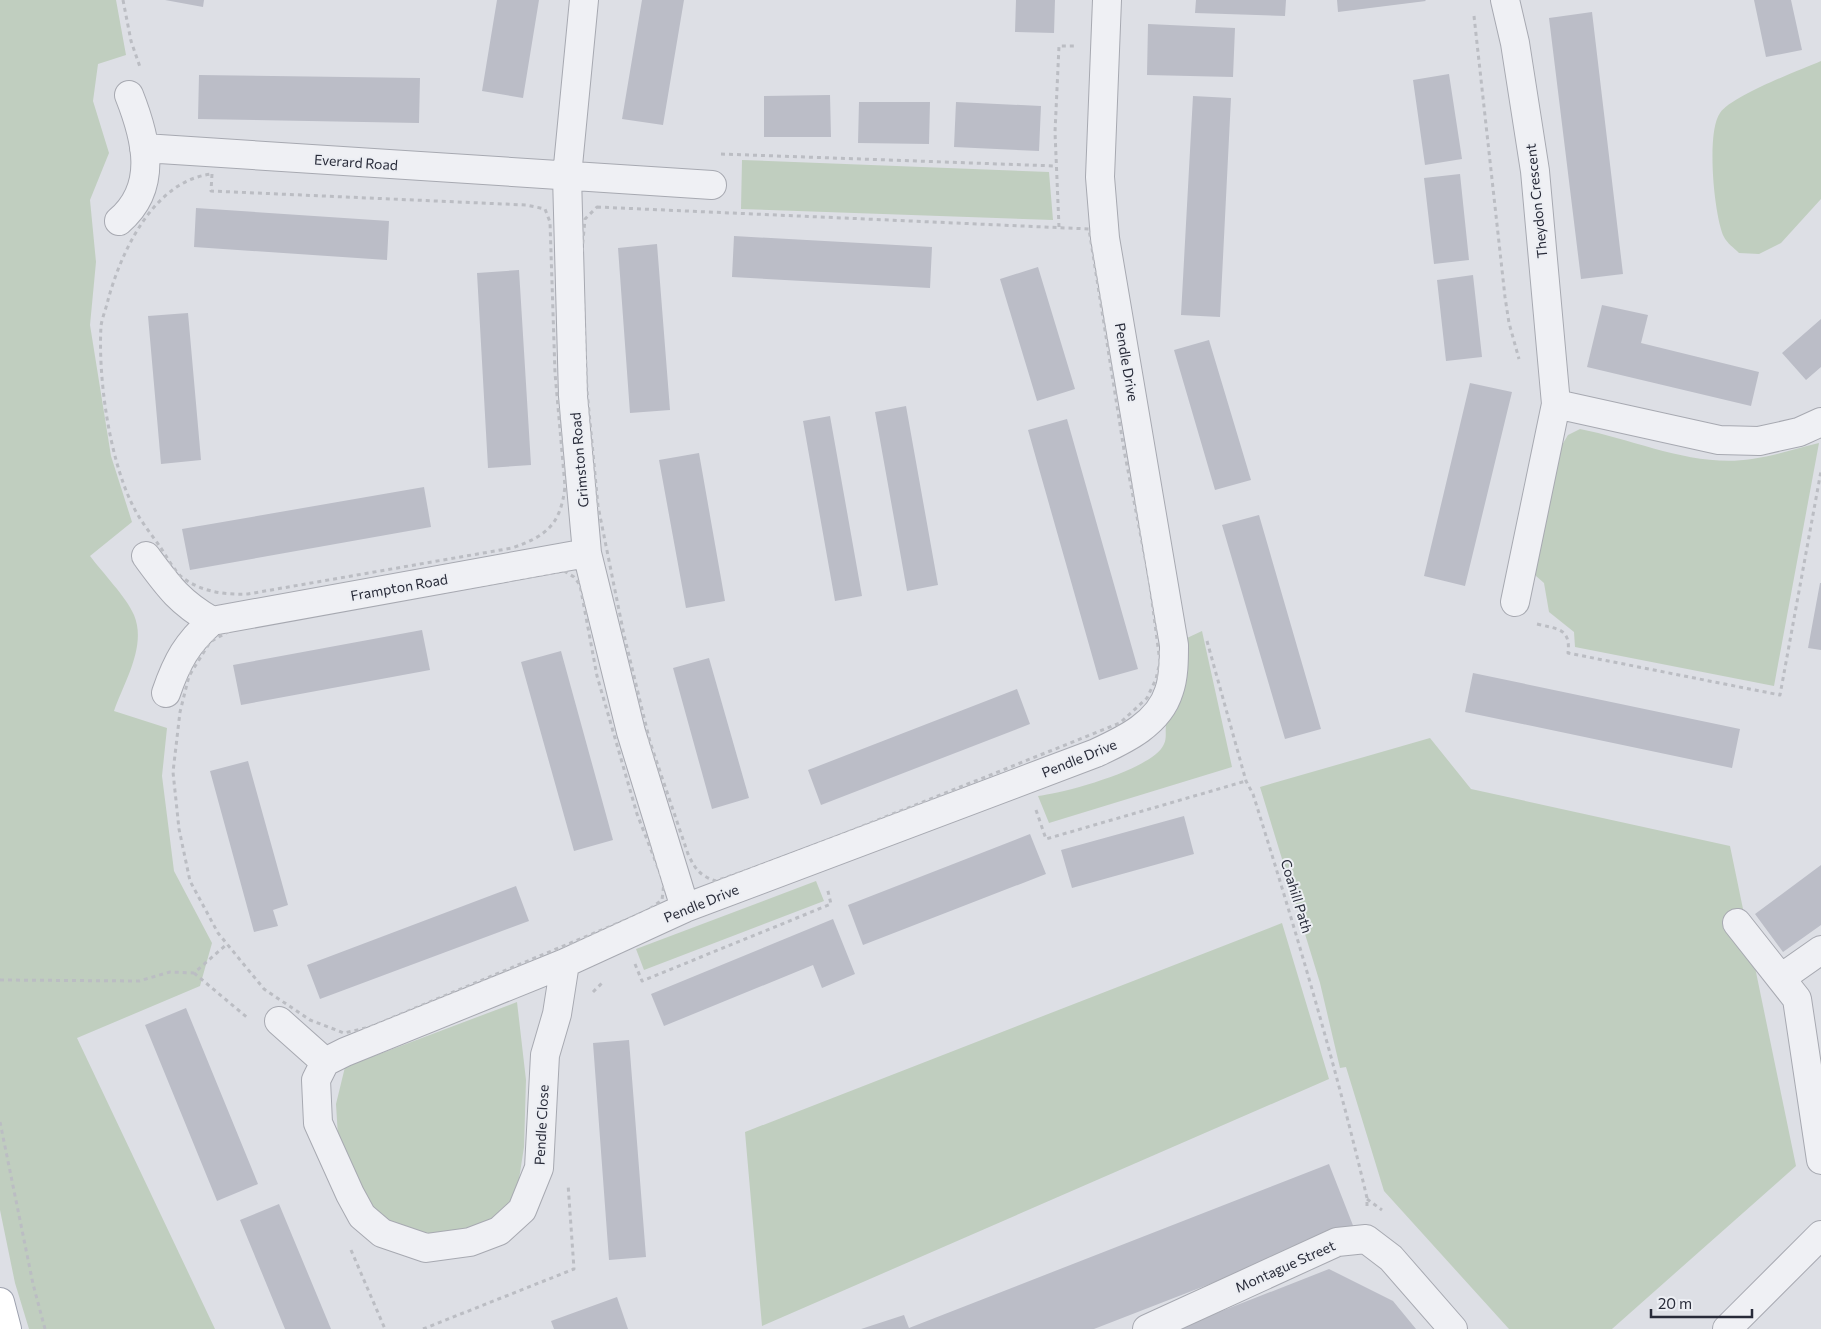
<svg xmlns="http://www.w3.org/2000/svg" width="1821" height="1329" font-family="Commissioner,sans-serif">
<style>
.green{fill:#c0cebf}
.building{fill:#bbbdc7}
.lines{fill:none;stroke-linecap:round;stroke-linejoin:round}
.minor-casing{stroke:#a7a9b1;stroke-width:30}
.major-casing{stroke:#9ea2af;stroke-width:30}
.path{stroke:#bbbdc3;stroke-width:3;stroke-dasharray:4 4;stroke-linecap:butt}
.minor{stroke:#eff0f4;stroke-width:28}
.major{stroke:#fff;stroke-width:28}
.labels{text-anchor:middle;dominant-baseline:central;stroke-width:4;stroke-linejoin:round;paint-order:stroke}
.street-label{font-size:14px;fill:#282b39;stroke:#eceef3}
</style>
<rect width="100%" height="100%" fill="#dddfe5"/>
<path class="green" d="M0,0h116l10,55 -28,9 -5,37 16,52 -19,47 6,62 -6,63 21,131 21,66 -42,34c12,16 37,42 44,59 13,31 -10,67 -20,96l53,17 -5,48 12,95 38,72 -12,43 -123,52 138,291h-186l-14,-46 -15,-73z
M1821,61v138l-40,44 -22,11 -20,-1c-5,-5 -12,-10 -15,-16 -10,-21 -18,-105 -4,-124 13,-18 78,-42 101,-52z
M742,160l307,12 4,48 -312,-11z
M1580,429c56,11 114,39 172,30 23,-3 45,-11 67,-16l-45,243 -199,-39 -1,-15 -25,-20 -5,-29 -8,-7 -2,-21 28,-110 6,-10z
M1202,631l30,136 -183,56 -11,-27c26,-3 116,-27 126,-52 3,-6 1,-13 2,-19 2,-6 9,-10 11,-16 11,-22 9,-47 10,-71z
M1430,738l41,51 259,57 66,320 -184,163h-103l-125,-138 -38,-124 -6,1 -20,-85 -60,-196z
M816,881l8,20 -180,69 -8,-21z
M1282,923l47,156 -567,247 -17,-194z
M517,1002l9,78 -2,67 -7,45 -19,27 -39,13 -33,4 -30,-9 -29,-19 -29,-71 -2,-33 9,-37z"/>
<path class="building" d="M165,0h39l-1,7z
M497,0h42l-16,98 -41,-7z
M642,0h42l-21,125 -41,-6z
M1016,0h39l-1,33 -39,-1z
M1196,0h90l-1,16 -90,-3z
M1337,0h88l1,1 -88,11z
M1754,0h37l11,50 -36,7z
M1592,12l31,262 -42,5 -32,-261z
M1148,24l87,4 -2,49 -86,-2z
M1449,74l13,85 -37,6 -12,-85z
M199,75l221,3 -1,45 -221,-4z
M830,95l1,42h-67v-41z
M1193,96l38,2 -11,219 -39,-2z
M859,102h71l-1,42 -71,-1z
M956,102l85,4 -2,45 -85,-4z
M1460,174l9,86 -35,4 -10,-86z
M196,208l193,13 -2,39 -193,-13z
M734,236l198,11 -2,41 -198,-11z
M657,244l13,166 -40,3 -12,-165z
M1038,267l37,122 -38,12 -37,-122z
M519,270l12,195 -43,3 -11,-195z
M1473,275l9,82 -36,4 -9,-81z
M1602,305l46,10 -7,28 118,29 -8,34 -164,-39z
M188,313l13,147 -40,4 -13,-148z
M1821,319v48l-15,13 -24,-27z
M1209,340l42,140 -36,10 -41,-140z
M1470,383l42,9 -47,194 -41,-10z
M906,406l32,179 -31,6 -32,-179z
M830,416l32,180 -27,5 -32,-180z
M1067,419l71,250 -39,11 -71,-250z
M699,453l26,148 -39,7 -27,-148z
M424,487l7,40 -241,43 -8,-41z
M1259,515l62,214 -36,10 -63,-214z
M1820,583h1v67l-13,-2z
M422,630l8,40 -189,35 -8,-40z
M561,651l52,189 -39,11 -53,-189z
M709,658l40,140 -37,11 -39,-141z
M1473,673l267,56 -8,39 -267,-56z
M1017,689l13,35 -209,81 -13,-35z
M248,761l40,144 -15,5 5,16 -24,6 -44,-161z
M1184,816l10,38 -122,34 -11,-38z
M1030,834l16,40 -183,71 -15,-40z
M1821,865v60l-38,27 -28,-38z
M516,886l13,35 -209,78 -13,-34z
M833,919l22,55 -33,14 -9,-23 -149,61 -13,-32z
M186,1008l72,176 -41,17 -72,-176z
M629,1040l17,217 -37,3 -16,-217z
M1329,1164l25,64 -260,101h-233l43,-14 5,13z
M279,1204l52,125h-46l-45,-109z
M1329,1269l64,32 23,28h-240z
M617,1297l11,32h-74l-3,-8z"/>
<g class="lines">
<defs>
<path id="minor" d="M584,0l-17,176 6,220 14,157 44,179 54,176
M1505,0l10,43 20,128 21,233 163,36 40,1 40,-9 22,-10
M144,148l568,37
M119,221c40,-34 27,-83 10,-126
M146,556c22,30 33,46 66,65
M1515,602l41,-198
M212,621l375,-68
M166,693c11,-32 21,-50 46,-72
M1737,923l60,76 24,161
M1781,978l40,-28
M279,1021l46,41
M325,1062l20,-10 220,-89 120,-55 411,-155c28,-13 63,-29 73,-62 5,-14 5,-31 5,-46l-69,-407 -5,-61 7,-177
M325,1062l-9,18 2,43 32,71 12,22 20,17 44,15 44,-6 29,-11 23,-21 17,-42 6,-113 12,-41 8,-51
M1147,1329l190,-87 29,-3 25,19 62,71
M1727,1329l94,-94"/>
<path id="major" d="M0,1302l7,27"/>
</defs>
<use href="#minor" class="minor-casing"/>
<use href="#major" class="major-casing"/>
<path class="path" d="M123,0l8,41 9,26
M1474,16l31,281 4,26 10,36
M721,154l335,12
M212,174l-1,17 315,14 19,4 5,13 5,151 10,113c-4,38 -18,50 -53,62l-264,46c-23,1 -46,-2 -65,-16 -9,-7 -16,-21 -22,-30 -10,-14 -22,-29 -29,-44 -23,-47 -34,-127 -31,-178 1,-8 5,-17 7,-26 13,-48 46,-120 104,-126z
M597,207l492,22 35,221 25,128 11,84 -4,17 -9,19 -27,25 -327,131 -77,27c-16,-5 -21,-12 -28,-27l-38,-112 -26,-107 -26,-129 -11,-115 -6,-129 4,-43z
M1059,227l-4,-95 4,-86h15
M564,571l10,6 6,8 17,91 40,138 27,69 -2,17 -15,11 -277,116 -26,6 -34,-13 -46,-31 -46,-56 -28,-52 -11,-52 -6,-57 7,-60 9,-36 21,-34 28,-16z
M1537,624c20,5 34,4 31,29l212,42 41,-224
M1207,641l39,140 7,13c42,134 82,268 114,404v11
M1036,810l10,29 200,-58
M635,964l7,17 189,-77 -4,-17
M194,973l55,46
M0,980l139,1 31,-9 24,1 33,-29
M593,992l9,-9
M0,1122l33,162 12,45
M1367,1199l15,11
M351,1250l34,79
M423,1329l151,-60 -6,-85"/>
<use href="#minor" class="minor"/>
<use href="#major" class="major"/>
</g>
<g class="labels">
<g class="street-label">
<text transform="translate(356 162) rotate(4)">Everard Road</text>
<text transform="translate(1536 201) rotate(-96)">Theydon Crescent</text>
<text transform="translate(1127 362) rotate(80)">Pendle Drive</text>
<text transform="translate(579 460) rotate(-95)">Grimston Road</text>
<text transform="translate(399 587) rotate(-10)">Frampton Road</text>
<text transform="translate(1079 758) rotate(-22)">Pendle Drive</text>
<text transform="translate(1297 896) rotate(73)">Coahill Path</text>
<text transform="translate(701 903) rotate(-22)">Pendle Drive</text>
<text transform="translate(541 1125) rotate(-87)">Pendle Close</text>
<text transform="translate(1285 1266) rotate(-24)">Montague Street</text>
</g>
</g>
<path d="M1651 1309v8h101v-8" fill="none" stroke="#282b39" stroke-width="2.5"/>
<text x="1658" y="1309" font-size="15" fill="#282b39" stroke="#eceef3" stroke-width="4" paint-order="stroke">20 m</text>
</svg>
